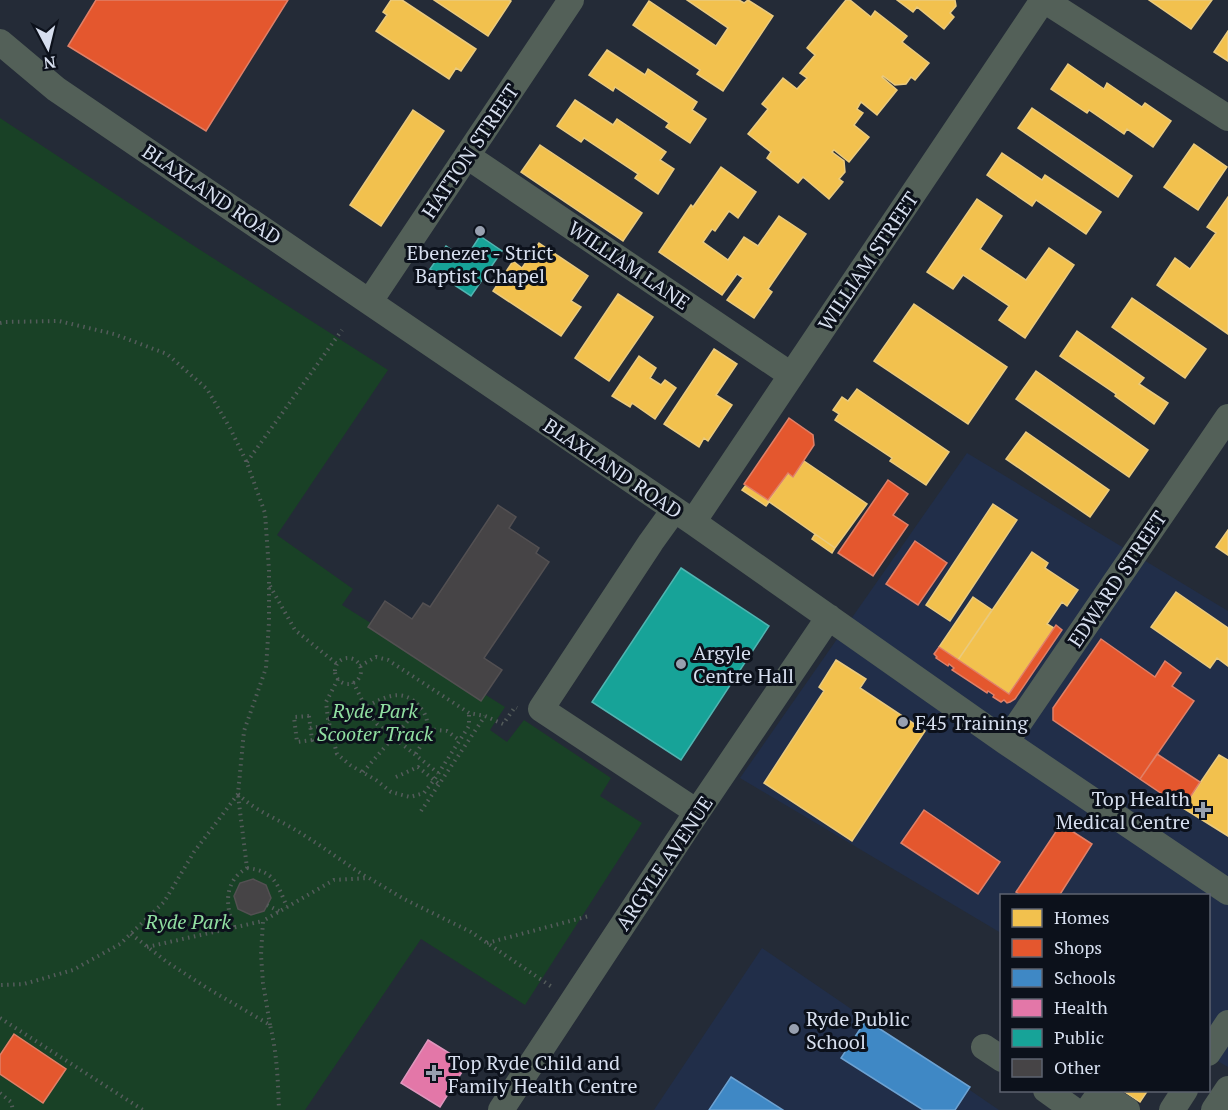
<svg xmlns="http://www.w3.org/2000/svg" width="1228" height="1110" font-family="'PT Serif',serif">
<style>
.built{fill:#212e49}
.green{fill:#194126}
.homes{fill:#f2c14e;stroke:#eaca7e;stroke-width:1.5}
.shops{fill:#e4572e;stroke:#e08068;stroke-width:1.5}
.schools{fill:#3f88c5;stroke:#6da2d2;stroke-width:1.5}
.health{fill:#e377a8;stroke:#df96bd;stroke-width:1.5}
.public{fill:#17a398;stroke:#51b5b2;stroke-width:1.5}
.building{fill:#464446;stroke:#535052;stroke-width:1.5}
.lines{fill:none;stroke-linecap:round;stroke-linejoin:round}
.path{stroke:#545c5b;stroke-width:4;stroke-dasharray:1.5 4.5;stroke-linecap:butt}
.minor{stroke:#536058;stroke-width:26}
.poi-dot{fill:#98a0af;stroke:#0c111b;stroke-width:2}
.labels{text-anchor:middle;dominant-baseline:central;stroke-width:6;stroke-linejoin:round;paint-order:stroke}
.street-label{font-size:20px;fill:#d7dfef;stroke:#0c111b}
.poi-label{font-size:20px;fill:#d7dfef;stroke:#0c111b;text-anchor:start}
.park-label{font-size:20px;font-style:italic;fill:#90dfa1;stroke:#0c111b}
</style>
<rect width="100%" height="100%" fill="#242b37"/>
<path class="built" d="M967,453l261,158v456l-19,-11 -1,-160h-206l-1,37 -261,-155z
M762,948l237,162h-345z"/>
<path class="green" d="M0,118l191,126 197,126 -111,165 76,54 -11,16 163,102 -15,23 17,12 17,-22 87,58 -11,18 42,27 -117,182 -104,-66 -116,171h-305z"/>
<path class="homes" d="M391,0h11l74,49 -15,22 -5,-3 -7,11 -73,-48 11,-16 -4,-3z
M434,0h75l2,1 -23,35z
M687,0h52l5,3 4,-3 25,16 -50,75 -26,-17 3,-4 -67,-45 16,-24 67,45 12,-18z
M846,0h4l21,17 4,-6 32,25 -5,6 27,21 -14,17 -4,-3 -5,7 -11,1 -12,-9 -1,1 15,13 -20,25 -16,-13 -4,7 6,4 -9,12 15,12 -20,25 -15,-12 -2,2 12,9 1,11 -6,7 4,3 -14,17 -26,-22 -5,6 -31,-25 4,-6 -23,-18 20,-25 -6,-5 21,-26 14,11 10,-11 -7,-5 15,-18 -8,-7z
M897,0h58l1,6 -6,7 4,4 -10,12 -27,-22 -4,5z
M1149,0h63l-21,29z
M1228,31v30l-14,-9z
M607,50l38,25 3,-6 49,33 -5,8 14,9 -16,24 -24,-16 3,-4 -54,-36 -2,4 -24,-16z
M1068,64l36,25 3,-6 35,24 3,-4 26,18 -18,26 -26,-18 -3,5 -35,-24 -2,3 -36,-24z
M575,100l38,25 4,-6 49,33 -6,8 14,9 -16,25 -23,-16 3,-4 -54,-36 -3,4 -24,-16z
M1032,108l100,68 -14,21 -100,-69z
M413,110l31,21 -63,95 -31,-21z
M1194,144l33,23 -29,43 -34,-23z
M540,145l102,68 -19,28 -102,-69z
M1002,153l40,27 3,-5 56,37 -15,22 -50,-34 -4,6 -45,-31z
M721,167l35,25 -18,26 -9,-7 -14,20 -3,-2 -9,13 25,18 16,-23 14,9 21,-30 27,18 -38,55 4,3 -18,26 -27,-18 16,-22 -6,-4 -15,21 -63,-43 32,-47 2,2z
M1228,197v137l-71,-49 18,-27 15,11 26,-36 -9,-6z
M977,199l25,17 -22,33 46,31 23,-32 25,17 -49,73 -26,-18 10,-14 -46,-31 -10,14 -26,-17z
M539,243l49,33 -17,25 10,6 -20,29 -68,-45 20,-30 9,7z
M618,294l35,23 -44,64 -34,-23z
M1132,298l74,51 -21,29 -73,-51z
M914,304l93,63 -39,57 -94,-63z
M1077,331l67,47 -5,6 29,19 -14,21 -39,-28 1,-2 -56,-38z
M714,349l23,15 -21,31 16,10 -24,36 -4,-3 -5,9 -35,-23z
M639,356l17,12 -6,10 11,7 4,-5 11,8 -21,31 -23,-16 -2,4 -18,-11z
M1036,371l112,79 -19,27 -113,-78z
M857,389l92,63 -23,33 -36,-24 2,-3 -57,-38 4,-6 -6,-4 9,-13 6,4z
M1026,432l83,58 -19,27 -84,-58z
M804,461l63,43 -32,44 -67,-47 20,-28 5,4z
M746,485l22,15 1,2 -3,4 -24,-16z
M993,504l24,16 -67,101 -24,-16z
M1228,530v25l-12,-8z
M815,534l20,14 -3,5 -20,-14z
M1032,552l16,11 -3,5 33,22 -11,16 -5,-4 -15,22 7,4 -45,66 -51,-34z
M1176,592l52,36v38l-11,-8 -7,10 -59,-41z
M973,597l19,13 -34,50 -19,-13z
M836,660l30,19 -6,9 65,43 -73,110 -88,-58 60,-92 -5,-4z
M1219,755l9,5v76l-45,-28z
M1122,1090h26l-8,12z"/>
<path class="shops" d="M96,0h192l-82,131 -138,-85z
M789,418l24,17 1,10 -21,32 -5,-4 -20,27 -24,-16z
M888,480l20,14 -15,21 15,10 -35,51 -35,-23z
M915,541l32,22 -29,42 -32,-21z
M1056,625l6,5 -47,69 -5,3 -3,1 -3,-3 -3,2 -8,-5 1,-2 -6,-4 -1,2 -35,-23 2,-2 -5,-4 -1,2 -12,-8 1,-1 -3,-3 5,-7 70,47z
M1101,639l54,38 10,-16 16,12 -9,13 22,15 -54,78 -87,-59v-12z
M1157,754l43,28 -17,26 -43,-29z
M924,810l76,52 -22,32 -77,-51z
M1061,824l31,20 -33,52h-37l-6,-4z
M14,1034l52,35 -23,34 -43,-29v-19z"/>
<path class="schools" d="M866,1020l104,67 -15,23h-32l-82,-52z
M731,1077l52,33h-74z"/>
<path class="health" d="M428,1040l39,24 -27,43 -39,-24z"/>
<path class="public" d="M480,236l22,15 -31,45 -41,-27 5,-7 -7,-4 6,-9 7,5 5,-8 19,13z
M681,568l88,58 -88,134 -89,-58z"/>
<path class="building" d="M498,505l18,12 -7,11 30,20 -3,5 13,9 -65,96 18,12 -21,31 -113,-74 17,-26 27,18 11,-16 7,4z
M253,879l13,6 5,13 -7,13 -13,4 -13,-6 -4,-13 6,-13z"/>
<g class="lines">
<path class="path" d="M0,323l5,-1 54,-1 55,13 53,20 40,35 23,39 17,35 18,50 4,57v52l-3,46 -22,63 -6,63 -44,58 -30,50 -44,42 -47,26 -49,14 -24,1
M247,462l95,-132
M270,586l25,44 42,34
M335 671a13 13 0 1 1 26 0a13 13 0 1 1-26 0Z
M360,666l16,-9 12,3 81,53 16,3 18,8 12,-17 2,1
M338,679l-12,23 2,17 9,35 13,11 26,15 15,12 19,5 14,-4 10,-13 35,-54v-13
M353,682l14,28 10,14 61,49
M309,716l3,24 -15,2 -3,-25z
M328,719c8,-2 16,-3 23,-5 25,-10 50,-35 72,-3 10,16 1,30 -8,44
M310,728l20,-3
M428,729l19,2 12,9
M363,772l57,-65
M396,777l22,-10 21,17
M238,794c16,16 37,24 56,35 25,15 49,33 74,49
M421,811l64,-95
M247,868c28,3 30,16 40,39
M267,905l12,6
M234,927c-9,-22 -10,-46 13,-59l-9,-73
M131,934l36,28 40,26 63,37c7,28 8,56 9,85
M487,943l102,-27
M147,947l116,-26
M0,1018l143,92
M270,1025l-7,-42 -2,-28 2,-34 71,-41 35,-2 35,21 67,33 81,55
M0,1093l11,9 2,8"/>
<path class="minor" d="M1044,0l184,118
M0,42l56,47 637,433 313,220 222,150
M467,156l324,219
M370,301l201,-301
M674,510l-23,32 -110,167 156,103
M693,522l350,-522
M1006,742l222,-325
M984,1047l18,12
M1208,1053l20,-30
M1046,1090l28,20
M501,1110l196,-298 132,-195
M1088,1110l12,-17 27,17
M1172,1110l13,-20
M1214,1110l14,-21"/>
</g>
<g class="poi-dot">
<circle cx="480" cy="231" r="6"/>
<circle cx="681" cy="664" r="6"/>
<circle cx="903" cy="722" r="6"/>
<path d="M1200 801h6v6h6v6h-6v6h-6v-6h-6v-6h6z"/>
<circle cx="794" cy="1029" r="6"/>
<path d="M431 1064h6v6h6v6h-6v6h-6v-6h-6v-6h6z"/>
</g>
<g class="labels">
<g class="street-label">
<text transform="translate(470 151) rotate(-56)">HATTON STREET</text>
<text transform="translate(212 194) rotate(34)">BLAXLAND ROAD</text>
<text transform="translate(868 261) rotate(-56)">WILLIAM STREET</text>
<text transform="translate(629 265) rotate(34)">WILLIAM LANE</text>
<text transform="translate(613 468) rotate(34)">BLAXLAND ROAD</text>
<text transform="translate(1117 579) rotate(-56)">EDWARD STREET</text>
<text transform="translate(664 863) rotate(-56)">ARGYLE AVENUE</text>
</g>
<g class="poi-label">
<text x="480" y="252" text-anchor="middle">Ebenezer - Strict<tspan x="480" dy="23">Baptist Chapel</tspan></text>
<text x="693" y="652">Argyle<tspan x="693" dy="23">Centre Hall</tspan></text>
<text x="915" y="722">F45 Training</text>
<text x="1190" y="798" text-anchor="end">Top Health<tspan x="1190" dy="23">Medical Centre</tspan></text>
<text x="806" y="1018">Ryde Public<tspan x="806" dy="23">School</tspan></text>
<text x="448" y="1062">Top Ryde Child and<tspan x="448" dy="23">Family Health Centre</tspan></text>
</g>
<g class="park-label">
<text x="375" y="710">Ryde Park<tspan x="375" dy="23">Scooter Track</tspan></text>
<text x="188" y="921">Ryde Park</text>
</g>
</g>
<rect x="1000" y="894" width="210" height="198" fill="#0c111b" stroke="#5d6370" stroke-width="1.5"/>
<rect x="1012" y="909" width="30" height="18" fill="#f2c14e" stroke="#5d6370" stroke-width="1.5"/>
<text x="1054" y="924" font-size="18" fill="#d7dfef">Homes</text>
<rect x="1012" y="939" width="30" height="18" fill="#e4572e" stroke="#5d6370" stroke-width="1.5"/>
<text x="1054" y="954" font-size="18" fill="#d7dfef">Shops</text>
<rect x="1012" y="969" width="30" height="18" fill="#3f88c5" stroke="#5d6370" stroke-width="1.5"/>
<text x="1054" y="984" font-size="18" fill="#d7dfef">Schools</text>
<rect x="1012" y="999" width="30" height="18" fill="#e377a8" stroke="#5d6370" stroke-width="1.5"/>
<text x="1054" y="1014" font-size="18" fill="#d7dfef">Health</text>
<rect x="1012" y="1029" width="30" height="18" fill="#17a398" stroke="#5d6370" stroke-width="1.5"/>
<text x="1054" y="1044" font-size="18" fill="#d7dfef">Public</text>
<rect x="1012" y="1059" width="30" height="18" fill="#464446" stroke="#5d6370" stroke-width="1.5"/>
<text x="1054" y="1074" font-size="18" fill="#d7dfef">Other</text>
<g transform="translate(48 48) rotate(173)" stroke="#0c111b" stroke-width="4.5" paint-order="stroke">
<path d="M0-4.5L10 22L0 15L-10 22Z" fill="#d7dfef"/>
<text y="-9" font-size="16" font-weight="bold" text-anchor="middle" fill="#d7dfef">N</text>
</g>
</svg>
